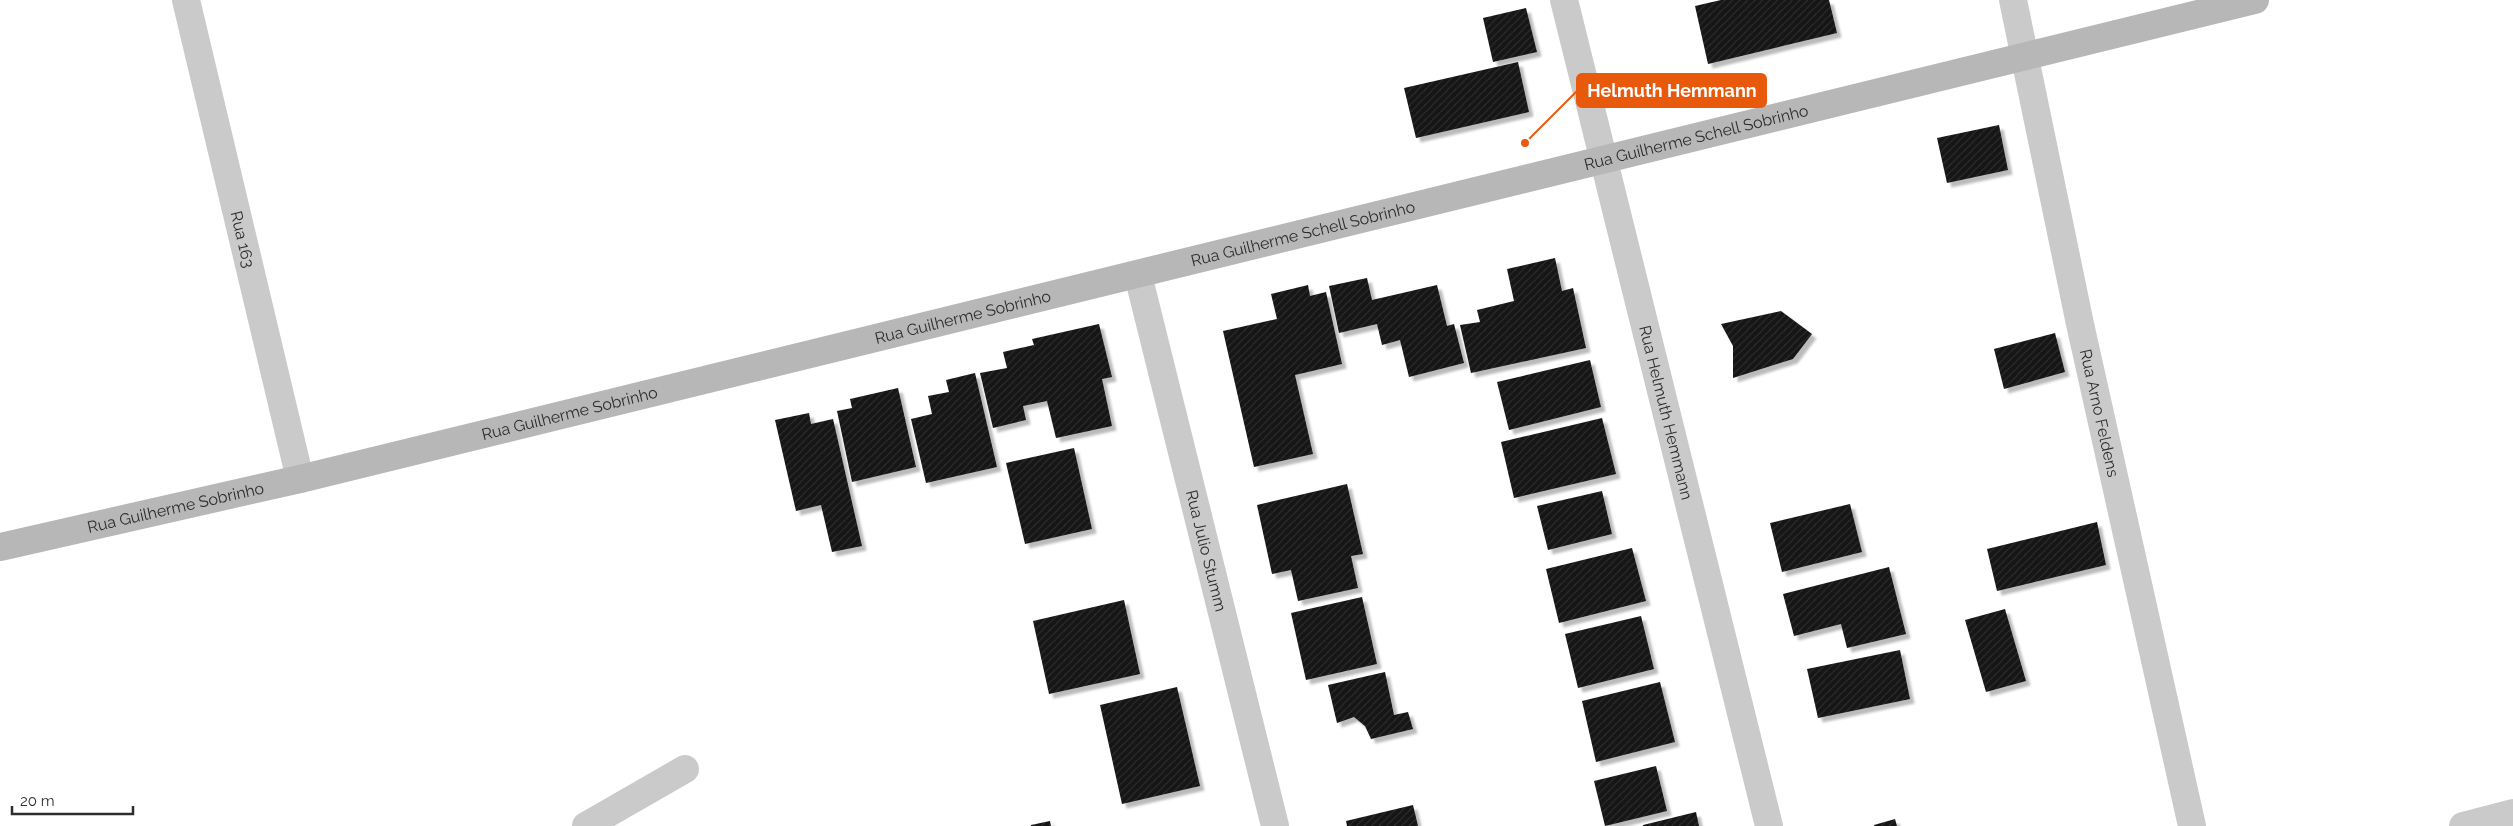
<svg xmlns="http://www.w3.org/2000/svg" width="2513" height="826" font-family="Raleway,sans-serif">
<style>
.building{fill:url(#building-hatch);filter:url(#shadow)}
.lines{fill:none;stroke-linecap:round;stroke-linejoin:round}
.street{stroke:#cacaca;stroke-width:28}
.secondary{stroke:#b7b7b7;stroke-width:28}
.labels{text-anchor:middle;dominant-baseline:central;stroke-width:5;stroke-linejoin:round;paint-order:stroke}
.street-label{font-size:16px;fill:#2d2d2d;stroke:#fff}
.leader{fill:none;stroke:#e8590c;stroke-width:2}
.callout-dot{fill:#e8590c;stroke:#fff;stroke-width:2}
.callout{fill:#e8590c;stroke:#e8590c;stroke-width:2}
.callout-label{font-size:18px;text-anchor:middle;font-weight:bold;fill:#fff}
</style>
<defs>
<pattern id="building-hatch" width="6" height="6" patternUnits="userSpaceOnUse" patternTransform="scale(1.25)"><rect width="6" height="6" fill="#141414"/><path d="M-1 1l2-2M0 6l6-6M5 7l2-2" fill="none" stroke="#2e2e2e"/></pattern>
<filter id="shadow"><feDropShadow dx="4.5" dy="4.5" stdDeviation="1" flood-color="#0004"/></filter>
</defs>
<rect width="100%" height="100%" fill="#fff"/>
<path class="building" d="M1721,0h108l8,33 -129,31 -13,-58z
M1526,8l11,44 -44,10 -10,-44z
M1518,62l11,50 -113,26 -12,-50z
M1999,125l9,45 -61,13 -10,-45z
M1555,258l7,33 11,-3 13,60 -115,25 -11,-48 20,-3 -3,-12 37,-9 -7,-32z
M1367,278l5,22 65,-15 10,41 7,-2 10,39 -55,14 -9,-37 -18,5 -5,-21 -38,9 -10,-47z
M1308,285l2,11 16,-4 16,72 -47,11 18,79 -59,13 -31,-136 54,-12 -6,-25z
M1781,311l31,23 -19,25 -60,19v-32l-12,-22z
M1099,324l13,53 -10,2 10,47 -56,12 -9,-37 -24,5 3,14 -33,8 -13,-55 27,-5 -4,-16 31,-7 -2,-6z
M2055,333l10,39 -61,17 -10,-40z
M1590,360l11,47 -92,23 -12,-48z
M975,373l22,94 -71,16 -15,-64 21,-5 -4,-18 21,-4 -3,-12z
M898,388l18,79 -64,15 -15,-71 15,-3 -2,-9z
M809,413l2,11 22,-5 29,127 -30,6 -11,-47 -25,6 -21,-91z
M1602,418l14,56 -102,24 -13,-56z
M1074,448l18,81 -67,15 -19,-81z
M1347,484l16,70 -12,2 7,32 -60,13 -7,-31 -19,4 -15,-69z
M1602,491l10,43 -64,16 -11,-44z
M1850,504l12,48 -80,20 -12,-49z
M2097,522l9,43 -109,26 -10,-42z
M1632,548l14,53 -87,22 -13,-54z
M1889,567l17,67 -59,14 -6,-24 -47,12 -11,-42z
M1362,597l15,67 -71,16 -15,-67z
M1124,600l16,74 -91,20 -16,-73z
M2005,609l21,72 -40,11 -21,-72z
M1641,616l13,53 -76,19 -13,-54z
M1900,650l10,49 -92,19 -11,-49z
M1385,672l9,43 14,-3 5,17 -42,10 -6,-13 -11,-9 -17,6 -9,-38z
M1660,682l15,60 -79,20 -14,-61z
M1177,687l23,99 -78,18 -22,-99z
M1656,766l11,45 -62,15 -11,-45z
M1413,805l5,21h-71l-1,-5z
M1696,812l3,14h-56v-1z
M1895,819l2,7h-23v-1z
M1050,821l1,5h-20v-1z"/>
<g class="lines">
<g class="street">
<path id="s1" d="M186,0l114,479"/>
<path id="s2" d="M1564,0l205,826"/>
<path id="s3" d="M2013,0l67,324 112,502"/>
<path id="s4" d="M1138,275l137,551"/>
<path d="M586,826l99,-57"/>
<path d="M2463,826l50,-13"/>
</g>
<path class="secondary" id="s5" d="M0,547l300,-68 1955,-479"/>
</g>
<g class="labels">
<g class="street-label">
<text stroke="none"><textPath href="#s5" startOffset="1745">Rua Guilherme Schell Sobrinho</textPath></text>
<text stroke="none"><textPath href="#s5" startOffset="1340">Rua Guilherme Schell Sobrinho</textPath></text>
<text stroke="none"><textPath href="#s1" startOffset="246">Rua 163</textPath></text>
<text stroke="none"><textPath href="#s5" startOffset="990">Rua Guilherme Sobrinho</textPath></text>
<text stroke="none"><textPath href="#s2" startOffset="425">Rua Helmuth Hemmann</textPath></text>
<text stroke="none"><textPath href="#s3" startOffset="422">Rua Arno Feldens</textPath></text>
<text stroke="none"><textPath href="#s5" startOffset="585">Rua Guilherme Sobrinho</textPath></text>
<text stroke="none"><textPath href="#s5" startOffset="180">Rua Guilherme Sobrinho</textPath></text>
<text stroke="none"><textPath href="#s4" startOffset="284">Rua Julio Stumm</textPath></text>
</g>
</g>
<path class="leader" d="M1525 143L1577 91"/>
<circle class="callout-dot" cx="1525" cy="143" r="5"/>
<rect class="callout" x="1577" y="74" width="189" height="33" rx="5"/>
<g class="callout-label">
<text x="1672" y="97">Helmuth Hemmann</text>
</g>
<path d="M12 806v8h121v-8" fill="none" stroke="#2d2d2d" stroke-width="2.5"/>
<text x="20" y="806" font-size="15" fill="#2d2d2d" stroke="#ffffff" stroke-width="4" paint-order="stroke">20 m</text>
</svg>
